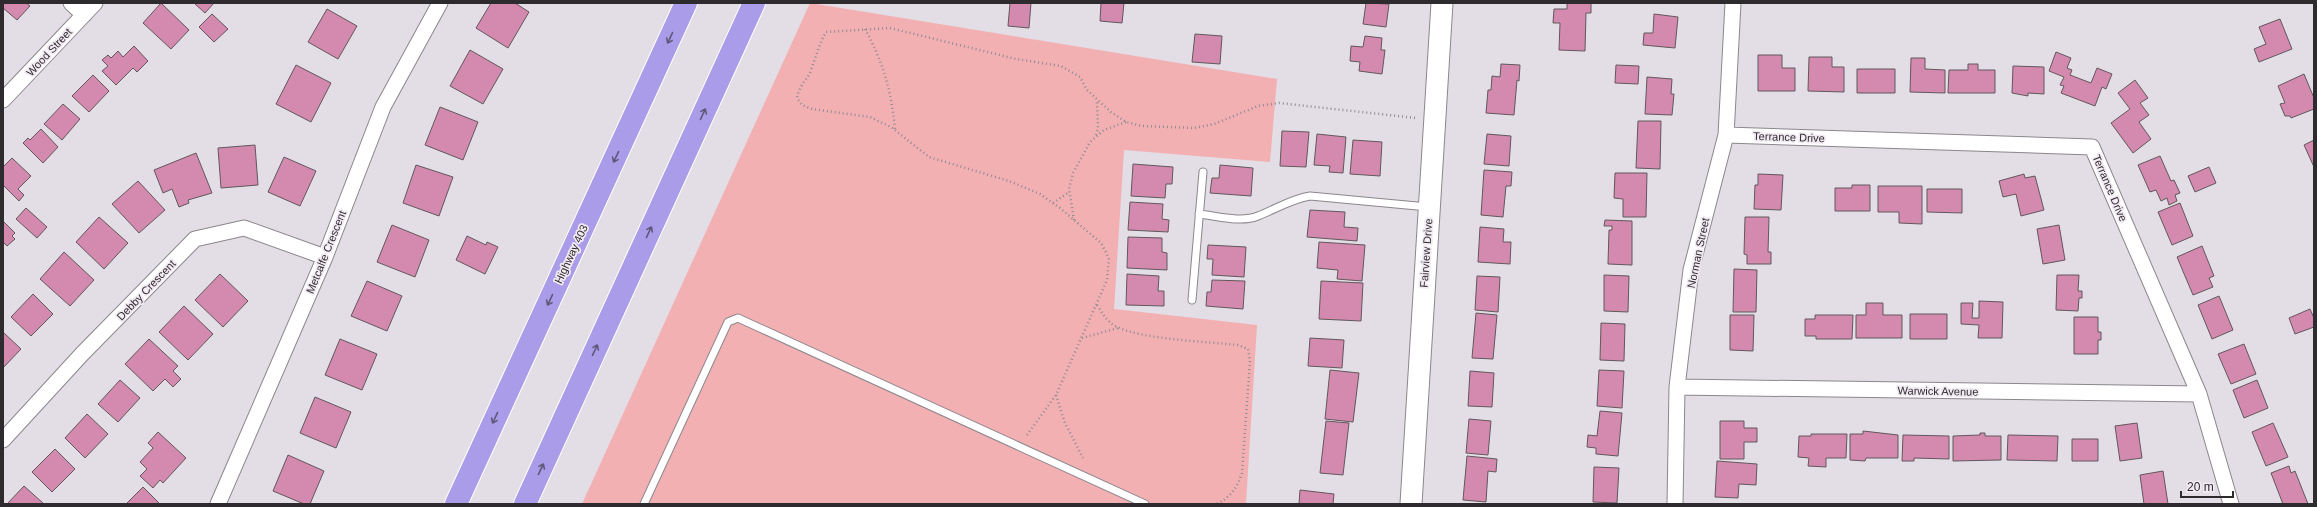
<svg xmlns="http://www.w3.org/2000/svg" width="2317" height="507" font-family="Arial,sans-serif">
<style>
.green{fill:#f3b0b2}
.building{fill:#d489ae;stroke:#61585c}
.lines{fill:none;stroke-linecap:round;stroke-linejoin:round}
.lane-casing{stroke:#8c868d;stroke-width:9}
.street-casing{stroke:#8c868d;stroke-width:17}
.secondary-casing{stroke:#8c868d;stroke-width:23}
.highway-casing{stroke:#fff;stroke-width:24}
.path{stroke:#8f8b91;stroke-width:2.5;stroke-dasharray:1 3;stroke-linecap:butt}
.lane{stroke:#fff;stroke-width:7}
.street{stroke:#fff;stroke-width:15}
.secondary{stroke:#fff;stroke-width:21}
.highway{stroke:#aa9ce8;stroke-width:22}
.oneway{stroke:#605878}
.labels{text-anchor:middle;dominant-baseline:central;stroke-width:3.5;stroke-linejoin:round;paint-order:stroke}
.street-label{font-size:11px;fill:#2e2b2e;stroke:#f1eaf2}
</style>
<rect width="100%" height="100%" fill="#e3dde5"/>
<path class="green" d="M810,3l467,76 -7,83 -146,-12 -10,159 143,16 -11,179h-664z"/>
<path class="building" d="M3,3h23l4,3 -13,14 -14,-12z
M161,3l28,27 -18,19 -28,-26z
M194,3h20l-9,10z
M491,3h24l14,9 -21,36 -32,-20z
M1010,3h21l-2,25 -21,-2z
M1101,3h23l-2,20 -22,-2z
M1366,3l23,1 -3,23 -23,-3z
M1567,3h24v10h-5l-1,38 -26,-1 1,-27h-7l1,-14h13z
M327,9l30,17 -19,33 -30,-17z
M212,14l16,15 -14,13 -15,-15z
M1654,14l24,3 -3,31 -32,-3 1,-12h9z
M2280,19l12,30 -33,13 -5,-13 12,-5 -7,-17z
M1195,34l27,2 -2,28 -28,-2z
M1365,36l17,2 -1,12h4l-3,24 -23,-3 1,-9 -10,-1 1,-15 12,1z
M134,46l14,15 -11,11 -4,-4 -17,17 -14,-14 6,-5 -6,-6 6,-5 3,3 7,-7 5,6z
M470,50l33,19 -20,35 -33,-18z
M2056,52l15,6 -4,10 5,2 -2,5 21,8 6,-15 15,6 -6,15 -4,-2 -7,19 -34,-13 3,-7 -4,-1 4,-8 -15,-6z
M1758,55h24v13h13v23h-37z
M1809,57h23v10h12v25l-36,-1z
M1911,58h14v11l20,1v23l-35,-1z
M1501,64l19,1 -1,16 -2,-1 -3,35 -28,-2 2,-23h3l1,-14 8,1z
M1968,64h10v6h17v23h-47l1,-23h19z
M296,65l35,18 -20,39 -35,-18z
M1616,65l23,1 -1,18 -23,-1z
M2013,66l31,1v27l-16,-1v3l-16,-3z
M1857,69h38v24h-38z
M2304,74l10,24v11l-23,9 -1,-2h-5l-5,-12 5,-1 -7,-17z
M93,75l16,16 -20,21 -17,-16z
M1647,77l25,2 -1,15h3l-2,21 -27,-1z
M2135,80l13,18 -8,5 9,12 -10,7 12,17 -18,14 -22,-30 19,-14 -12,-16z
M63,104l17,15 -18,21 -18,-16z
M440,107l38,15 -15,38 -38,-15z
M1638,121h23l-1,48 -24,-1z
M41,129l17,18 -15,16 -20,-20 5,-5 2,2z
M1282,131l27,1 -3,35 -26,-1z
M1317,134l29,3 -3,36 -14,-1 1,-6 -16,-1z
M1487,134l24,2 -2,30 -25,-2z
M1353,140l29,2 -2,34 -30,-2z
M2314,140v27l-10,-22z
M255,145l3,40 -37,3 -3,-40z
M196,153l16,40 -24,7 1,3 -10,4 -7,-18 -9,4 -9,-23z
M2160,156l11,25 3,-1 6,13 -5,2 2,6 -8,4 -2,-7 -6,3 -5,-11 -6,2 -12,-27z
M284,157l32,14 -16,35 -32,-14z
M12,158l19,18 -13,13 6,6 -5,6 -16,-16v-18z
M1133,164l40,3 -1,17h-6l-1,14 -34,-2z
M416,165l37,12 -14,39 -36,-13z
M1220,165l33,3 -2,28 -41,-3 2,-15h7z
M2209,167l7,16 -21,9 -7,-16z
M1484,170l28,2 -1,14h-5l-3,31 -22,-2z
M1615,173h32l-1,44h-23v-18l-9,-1z
M1758,174l25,1 -2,35 -27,-1 1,-24h3z
M2024,174l1,4 10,-2 9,34 -23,6 -5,-22 -13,3 -4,-16z
M138,181l27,29 -26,23 -27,-29z
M1852,185h18v26h-35v-23h17z
M1878,186h44v38l-23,-1v-11h-21z
M1927,189h35v24l-35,-1z
M1130,202l33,2 -1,15 7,1 -1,12 -40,-2z
M2180,203l13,33 -21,9 -14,-33z
M26,208l21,19 -10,11 -21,-19z
M1310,210l35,2 -1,15 14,1 -1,13 -50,-4z
M99,217l29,26 -24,26 -28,-27z
M1745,217h24l-1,35h3v12h-24v-9l-3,-1z
M1605,220l27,1v44l-24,-1 1,-34h3v-4h-8z
M3,221l12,12 -3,3 3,3 -8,7 -4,-4z
M392,225l37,15 -14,37 -38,-15z
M2059,225l6,35 -22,4 -6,-35z
M1480,227l24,2 -1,13h8l-1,22 -32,-2z
M467,236l19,9 1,-3 11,5 -13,27 -29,-14z
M1128,237l34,1v14l5,1v17l-40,-2z
M1319,242l46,3 -3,36 -25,-2 1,-9 -21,-2z
M1208,245l38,2 -2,30 -32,-2 1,-16h-6z
M2202,246l12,30 -5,2 4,9 -20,8 -16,-38z
M64,252l30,28 -24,26 -30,-27z
M1734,269l23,1 -1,42h-23z
M220,274l28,27 -25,26 -28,-27z
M1127,274l32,2 -1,15h6v15l-38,-1z
M1604,275l25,1 -1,36 -24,-1z
M2057,275h22l-1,16h4v7h-3l-1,13 -22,-1z
M1477,276l23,1 -2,35 -23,-2z
M1212,280l33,1 -2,28 -37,-3 1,-14h4z
M367,281l35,15 -15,35 -36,-15z
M1321,281l42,2 -2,38 -42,-2z
M33,294l20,20 -22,22 -20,-19z
M2219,296l14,34 -21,9 -14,-34z
M1979,301l24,1 -1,36h-24l1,-13 -18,-1v-21h12l-1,15h7z
M1866,303h17v12h19v23h-46v-23h10z
M184,306l29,28 -25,26 -29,-28z
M2310,309l4,9v9l-19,7 -6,-16z
M1476,313l21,2 -4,44 -21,-1z
M1910,314h37v25h-37z
M1730,315h24l-1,36 -23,-1z
M1815,315h38l-1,24h-36v-3h-11v-17h10z
M2074,317h24v15h3v8h-3v14h-24z
M1601,323l24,1 -1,37 -24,-1z
M3,332l18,17 -18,19z
M1310,338l34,2 -2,28 -34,-2z
M149,339l29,27 -5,5 8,8 -8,8 -8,-8 -12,12 -28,-27z
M340,339l37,15 -15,36 -37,-15z
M2244,344l12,30 -25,10 -13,-30z
M1330,370l29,3 -6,49 -28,-3z
M1599,370l25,1 -2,37 -25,-2z
M1470,371l24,2 -2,34 -24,-1z
M120,380l20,18 -22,24 -20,-18z
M2257,380l11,28 -24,10 -11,-28z
M315,397l36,15 -15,36 -36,-15z
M1600,411l22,2 -4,43 -22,-2v-6l-9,-1 1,-12 9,1z
M87,414l21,20 -23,24 -20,-20z
M1469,419l22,2 -3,34 -22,-2z
M1326,421l23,2 -6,52 -23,-2z
M1720,421h24v7h13v14h-13v17h-24z
M2137,423l5,35 -22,3 -5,-35z
M2273,423l15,34 -22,9 -14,-34z
M1863,431l35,4v23h-32l-1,3 -15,-1v-26h13z
M158,432l28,26 -23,25 -3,-3 -7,8 -13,-12 7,-7 -7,-7 13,-14 -5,-5z
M1980,433h5v3h16v24l-48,1v-25l27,-1z
M1811,434h36l-1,24h-20v9l-18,-1 1,-8 -11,-1 1,-21h12z
M1903,435l46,1v23l-35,-1v3h-12z
M2008,435l50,1 -1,25 -50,-1z
M2072,439h26v22h-26z
M55,449l20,20 -23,23 -20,-20z
M288,455l36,16 -14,33h-6l-31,-13z
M1467,456l30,3 -1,13 -8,-1 -2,31 -23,-2z
M1717,461l40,3 -1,21 -17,-1 -1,14 -23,-1z
M2289,466l2,7 4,-2 13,33h-25l-12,-31z
M1594,467l25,1 -2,35 -24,-1z
M2163,471l5,33h-24l-4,-29z
M24,486l20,18h-37z
M143,487l17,17h-34z
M1300,490l34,4 -1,10h-34z"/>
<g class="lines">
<defs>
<path id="lane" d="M1199,214c18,2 42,9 59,2 18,-7 33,-17 52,-20l118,11
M1192,300l11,-128
M644,504l84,-182 10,-4 407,186"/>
<path id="street" d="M71,3l13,12
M3,100l92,-97
M1726,135l366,12 107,247 32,110
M1677,387l522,7
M3,440l79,-86 113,-115 49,-11 81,29
M218,504l107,-247 58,-150 57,-104
M1675,504l2,-117 14,-117 35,-135 7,-132"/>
<path id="secondary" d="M1411,504l31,-501"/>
<path id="highway" d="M456,504l230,-501
M525,504l229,-501"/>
</defs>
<use href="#lane" class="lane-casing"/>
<use href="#street" class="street-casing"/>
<use href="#secondary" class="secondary-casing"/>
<use href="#highway" class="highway-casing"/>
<path class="path" d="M865,29c18,33 27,64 30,101
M1096,135l2,-6 -1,-28
M1053,203l16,-11
M1074,220l-5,-31 4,-16 17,-31 14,-12 22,-8
M1097,305c6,9 10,17 20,22 24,12 92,15 121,18l10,4 2,12 -8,112c-5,15 -12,25 -26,31
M1082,338l36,-10
M1056,395l9,28 18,35
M1027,435l29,-40 51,-115 2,-22 -8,-15 -41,-35 -20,-14 -31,-13 -80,-24 -38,-30 -21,-10 -58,-8 -10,-4 -5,-7c3,-15 10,-17 14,-28 5,-13 8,-26 15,-38l64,-4 126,31 45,7 19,11 7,13 24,22 15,10 16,4 52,2 20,-4 44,-18 21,-3 137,15"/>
<use href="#lane" class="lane"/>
<use href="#street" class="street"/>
<use href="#secondary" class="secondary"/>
<use href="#highway" class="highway"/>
</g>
<defs><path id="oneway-shaft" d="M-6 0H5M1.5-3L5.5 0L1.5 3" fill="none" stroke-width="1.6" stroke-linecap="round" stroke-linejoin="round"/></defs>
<g class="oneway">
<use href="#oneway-shaft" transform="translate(670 38) rotate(115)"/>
<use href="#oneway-shaft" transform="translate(703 114) rotate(-65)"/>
<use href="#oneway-shaft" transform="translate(616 157) rotate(115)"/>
<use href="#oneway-shaft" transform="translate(649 232) rotate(-65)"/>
<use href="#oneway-shaft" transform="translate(550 300) rotate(115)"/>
<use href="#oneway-shaft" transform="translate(595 350) rotate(-65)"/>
<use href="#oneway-shaft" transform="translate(495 418) rotate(115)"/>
<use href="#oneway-shaft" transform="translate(541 469) rotate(-65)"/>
</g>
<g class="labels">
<g class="street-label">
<text transform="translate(49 52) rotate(-47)">Wood Street</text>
<text transform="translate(1789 137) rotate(2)">Terrance Drive</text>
<text transform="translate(2110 188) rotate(67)">Terrance Drive</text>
<text transform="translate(326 252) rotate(-68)">Metcalfe Crescent</text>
<text transform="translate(1426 253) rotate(-86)">Fairview Drive</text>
<text transform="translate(1698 253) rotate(-78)">Norman Street</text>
<text transform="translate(571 254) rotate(-65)">Highway 403</text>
<text transform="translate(146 290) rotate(-46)">Debby Crescent</text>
<text transform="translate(1938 391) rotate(1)">Warwick Avenue</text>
</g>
</g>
<rect width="2317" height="507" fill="none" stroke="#2e2b2e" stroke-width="8"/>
<path d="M2181 491v6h52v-6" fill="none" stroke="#2e2b2e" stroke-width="2"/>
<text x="2187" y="491" font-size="12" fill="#2e2b2e" stroke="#f1eaf2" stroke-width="3" paint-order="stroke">20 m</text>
</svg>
